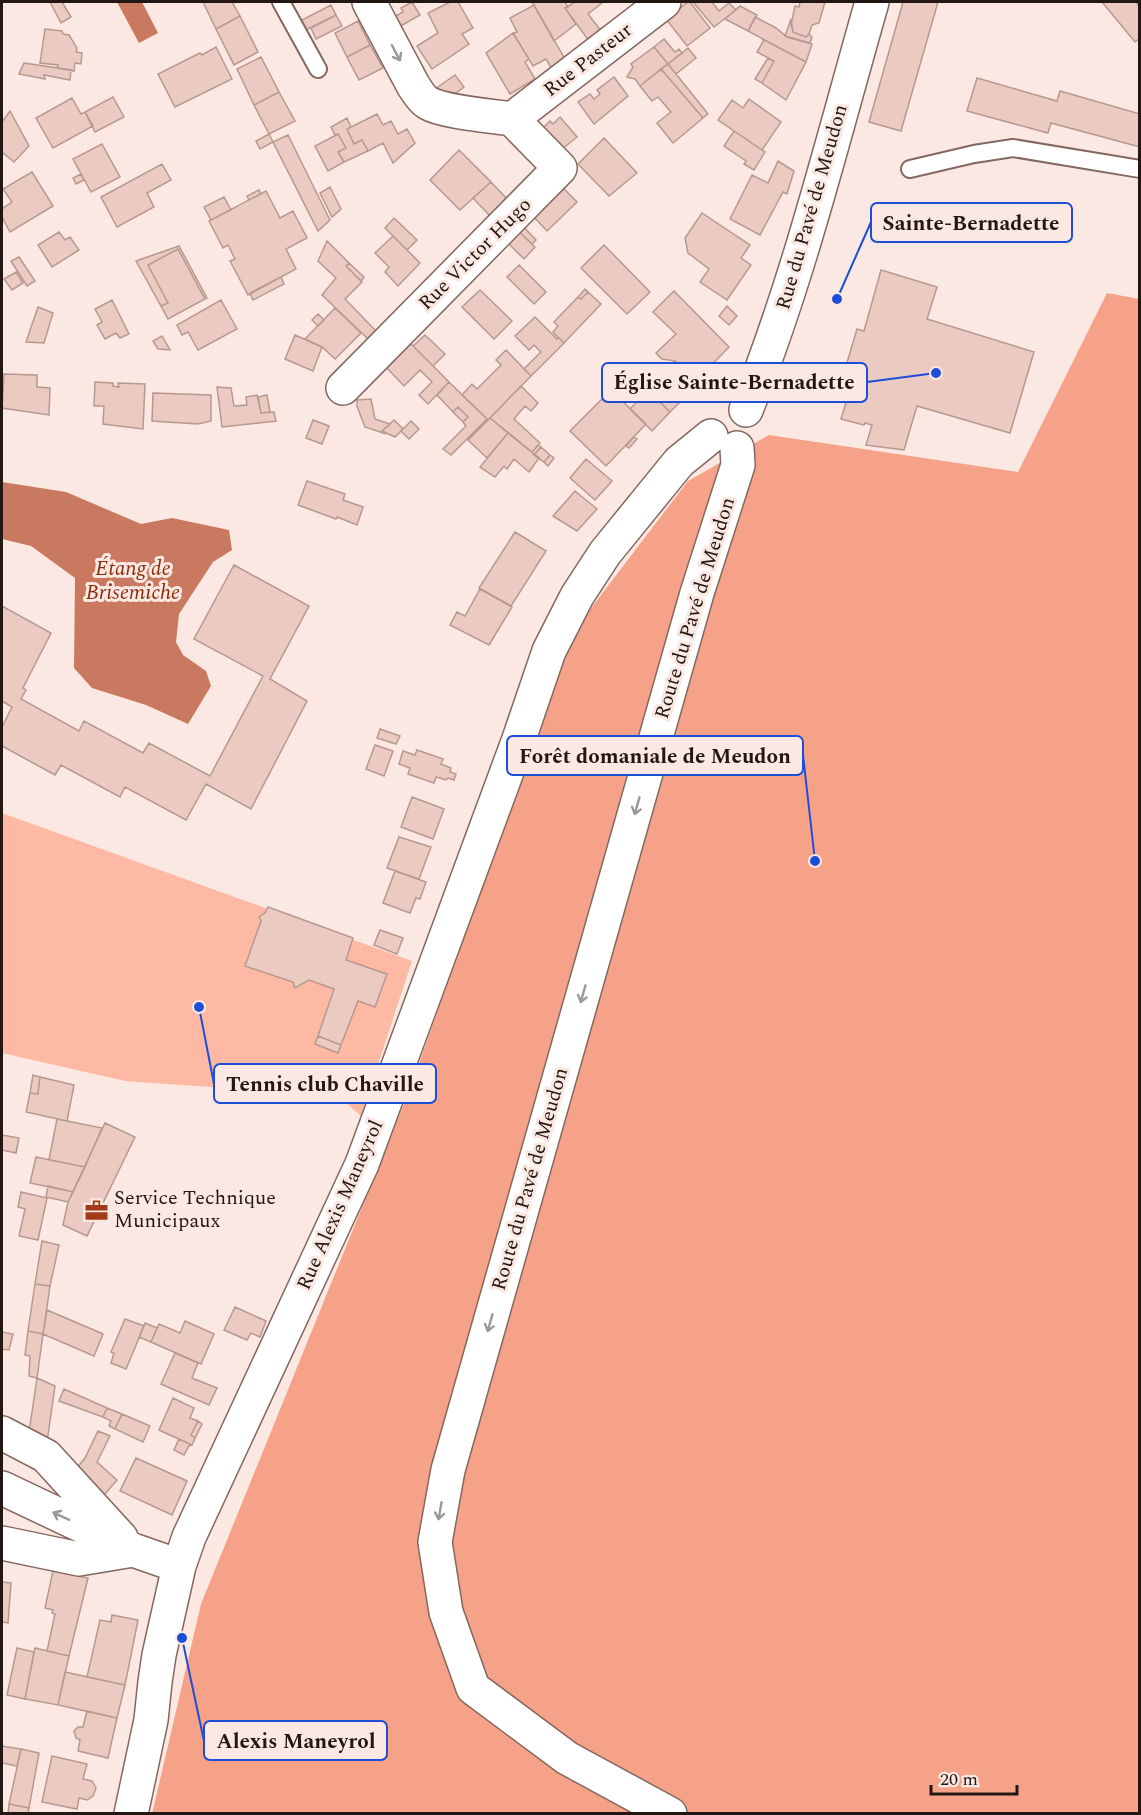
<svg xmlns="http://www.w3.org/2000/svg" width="1141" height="1815" font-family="Spectral,serif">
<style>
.green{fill:#feb9a4}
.forest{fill:#f6a289}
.water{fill:#ca7961}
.building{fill:#ebcbc1;stroke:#b7988f;stroke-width:1.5}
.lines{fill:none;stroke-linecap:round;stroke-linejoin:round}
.lane-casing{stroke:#84685f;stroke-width:20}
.street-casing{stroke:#84685f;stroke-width:36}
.lane{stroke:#fff;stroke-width:16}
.street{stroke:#fff;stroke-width:33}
.oneway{stroke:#9c9795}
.labels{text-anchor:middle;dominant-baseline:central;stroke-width:6;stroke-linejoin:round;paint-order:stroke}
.street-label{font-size:20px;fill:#221713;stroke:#fce8e2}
.poi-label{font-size:20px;fill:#221713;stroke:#fce8e2;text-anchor:start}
.water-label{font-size:21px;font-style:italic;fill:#8b2b08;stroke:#fce8e2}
.leader{fill:none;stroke:#1d4ed8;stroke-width:2}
.callout-dot{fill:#1d4ed8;stroke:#fce8e2;stroke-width:2}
.callout{fill:#fce8e2;stroke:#1d4ed8;stroke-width:2}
.callout-label{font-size:21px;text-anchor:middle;font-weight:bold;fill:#221713}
</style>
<rect width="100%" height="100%" fill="#fce8e2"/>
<path class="green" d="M2,813l410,148 -51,155 -23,-20 -213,-15 -123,-28z"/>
<path class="forest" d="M1107,293l32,6v1514l-987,1 49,-210 209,-515 162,-456 116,-152 81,-46 249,37z"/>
<path class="water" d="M117,2h25l16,31 -19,10z
M2,482l64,10 75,32 31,-6 57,12 3,20 -19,12 -34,52 -3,28 7,13 23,16 5,15 -23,38 -42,-19 -54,-17 -18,-20 1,-90 -44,-32 -29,-7z"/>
<path class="building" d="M50,2h12l9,15 -10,6z
M203,2h29l8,14 -24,13z
M412,2l8,13 -21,12 -5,-10 9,-5 -2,-4z
M450,2h8l15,26 -11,6 7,10 -37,25 -15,-23 21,-13 -10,-20z
M532,2h33l3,5 -3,1 11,16 -22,17z
M575,2h26l1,1 -14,11 13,17 -12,10 -24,-33z
M688,2h2l20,26 -23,18 -21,-27z
M693,2h19l7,9 10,-8 7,7 -22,17z
M800,2h25l-6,21 -7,2 -3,9 -3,3 -13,-5 -2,-7 4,-19 4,1z
M903,2h35l-37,129 -32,-9z
M1102,2h33l5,5v31l-5,4z
M331,5l5,10 -32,16 -4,-10z
M534,5l31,54 -13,10 -6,-10 -13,7 -20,-33 4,-1 -7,-14z
M740,6l17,9 -9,16 -23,-12z
M336,15l6,11 -26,13 -5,-11z
M240,16l18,36 -24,13 -18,-36z
M755,17l21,11 11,9 25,7 -6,18 -58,-31z
M791,19l2,13 13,5 3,-3 3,3 -2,6 -25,-7z
M358,21l12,24 -23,12 -12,-24z
M45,29l17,2 1,3 6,1 8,13 -1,4 6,1 -1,11 -6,-1 -1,8 -17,-3 1,-3 -18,-2z
M513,33l16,26 -4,3 10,17 -25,15 -24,-41z
M664,39l11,13 4,-3 3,4 -14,11 -14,-17z
M762,39l44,23 -20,38 -24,-17 12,-22 -17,-9 7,-12z
M370,45l13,23 -24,12 -12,-23z
M216,47l16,32 -57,28 -17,-33 42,-21 2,2z
M654,47l14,17 -28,22 -5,-7 -8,-2 6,-10 -2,-3z
M688,48l8,10 -20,16 -8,-10z
M261,57l18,35 -25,13 -17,-36z
M768,58l6,3 -12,22 -7,-4z
M24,63l47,7 -1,10 -26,-5 1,4 -26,-5z
M668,64l40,50 -5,4 -42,-49z
M661,69l42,49 -30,25 -16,-20 14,-11 -13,-15 -6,4 -12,-15z
M455,75l9,12 -19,14 -17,-7z
M614,77l14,19 -34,28 -16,-22 12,-8 4,5 6,-5 -3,-4z
M977,78l80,23 3,-10 80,23v33l-89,-24 -3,10 -81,-22z
M279,92l16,29 -26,13 -15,-29z
M113,97l11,20 -29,15 -10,-20z
M72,98l9,16 4,-2 8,14 -40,22 -17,-30z
M749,99l32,23 -19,28 -44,-30 14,-20 11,8z
M10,111l19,35 -15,16 -11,-9 -1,2v-33z
M377,114l6,11 8,-4 7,13 9,-5 8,14 -22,20 -10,-20 -15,8 -6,-11 -8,4 -7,-15z
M560,117l17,20 -20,16 -19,-20 12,-12 3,3z
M347,118l4,9 -4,2 7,15 8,-4 6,11 -24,11 -6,-10 8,-4 -8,-14 -3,1 -4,-8z
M734,131l31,21 -11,18 -10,-6 2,-3 -22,-15z
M269,134l4,8 -13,7 -4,-8z
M338,134l8,14 -8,4 6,10 -16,9 -13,-25z
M288,135l42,85 -12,11 -45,-89z
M604,138l33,35 -28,23 -31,-32z
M102,144l18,33 -29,15 -18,-33z
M459,150l32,32 -31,28 -30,-30z
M778,161l16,10 -7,23 -4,-2 -23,43 -30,-16 22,-44 16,8z
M162,164l9,16 -24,13 7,14 -37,20 -16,-30z
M32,172l21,34 -43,26 -8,-15v-8l10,-7 -9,-13z
M81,174l3,6 -8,4 -3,-6z
M491,182l17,18 -17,17 -18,-19z
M330,187l11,22 -9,8 -12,-24z
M564,189l13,13 -30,29 -15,-16z
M259,190l2,4 -12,6 -2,-4z
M266,191l14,27 13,-7 14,27 -21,11 10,20 -48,26 -18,-34 5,-2 -7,-14 -5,3 -14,-27z
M224,197l7,13 -20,10 -7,-13z
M702,213l48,32 -9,13 10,7 -24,35 -27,-18 9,-13 -21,-16 -3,-15z
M394,218l23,22 -10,10 -22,-22z
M520,223l16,17 -4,4 -17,-16z
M515,228l20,19 -11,12 -20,-20z
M59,232l6,8 5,-3 9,13 -27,17 -14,-22z
M393,236l27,27 -22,23 -13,-14 4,-5 -14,-14z
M327,241l22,22 -3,3 16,16 -17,17 31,32 -8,8 -46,-44 14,-17 -18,-17z
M604,245l46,47 -23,22 -46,-46z
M179,246l28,52 -2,1 -27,-50 -30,16 20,38 -7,3 -25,-45z
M178,249l27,50 -37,20 -7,-13 7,-3 -20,-38z
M19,257l16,24 -8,5 -16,-25z
M349,263l15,14 -3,4 -15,-15z
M519,265l27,27 -12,12 -27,-27z
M881,270l56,17 -10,32 107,33 -24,81 -93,-27 -13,44 -38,-5 6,-20 -7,-2 -1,2 -23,-6 7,-23 -10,-3 19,-64 7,2z
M16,272l7,11 -11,7 -8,-11z
M281,277l3,7 -31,16 -3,-7z
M585,289l3,3 -7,7 -3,-2z
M480,290l32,31 -18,18 -32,-32z
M674,291l55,56 -34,35 -20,-21 -13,-2 -6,-6 20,-19 -23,-22z
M588,292l13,12 -37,39 -11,-11 5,-6 -4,-4 24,-25 3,2z
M112,300l17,34 -9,4 -4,-5 -11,6 -8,-14 5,-3 -7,-13z
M221,300l16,29 -39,21 -10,-18 -6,3 -5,-10z
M727,306l10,10 -8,9 -10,-9z
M38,307l15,6 -9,30 -18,-1z
M335,308l26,25 -26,26 -13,-12 -17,-8z
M318,314l6,6 -6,6 -6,-6z
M535,317l22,22 2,-1 5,5 -33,33 -7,-7 17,-17 -7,-7 -5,5 -14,-14z
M295,335l27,12 -9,24 -28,-12z
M425,335l20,19 -12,12 -20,-20z
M162,336l8,14 -12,-1 -5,-8z
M409,342l40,40 -21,22 -9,-9 13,-13 -12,-12 -16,16 -19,-20z
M506,350l25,26 -43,44 -26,-25 10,-11 5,5 24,-24 -5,-5z
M675,361l20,21 -10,11 2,2 -17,17 -22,-22z
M4,374l33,1v12l13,1 -1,27 -47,-7z
M95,382l18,1v3l6,1 -1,-4 27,1 -2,45 -40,-5 1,-18h-10z
M449,382l38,37 -36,36 -8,-6 23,-23 -3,-4 5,-5 -10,-10 -5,5 -16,-17z
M521,386l17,17 -7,8 -6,-5 -11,13 26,24 -8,9 -42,-34z
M217,387l14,1 3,18 13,-1 -1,-8 11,-2 4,18 13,-1 2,9 -54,6z
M611,390l35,34 -40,42 -36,-35z
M648,390l22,22 -18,19 -22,-22z
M153,393l58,2v26l-13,3 -46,-3z
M267,395l3,17 -9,1 -3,-16z
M371,399l4,20 15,5 -8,7 4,3 -21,-7 -8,-21v-6z
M458,407l10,10 -5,5 -10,-10z
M490,418l18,15 -21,25 -19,-18z
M313,420l16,6 -7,18 -16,-6z
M394,420l9,9 -8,8 -13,-6z
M411,421l8,8 -10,10 -8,-8z
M508,433l31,25 -10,14 -15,-13 -7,10 -3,-3 -9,11 -15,-10z
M634,437l3,2 -8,9 -3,-2z
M538,445l3,2 -7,8 -2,-3z
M541,447l9,8 -6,7 -10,-7z
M550,455l4,3 -6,8 -4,-4z
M586,459l26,22 -17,19 -25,-22z
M307,481l38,13 -2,6 20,7 -6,18 -20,-8 -1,2 -38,-14z
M575,491l22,18 -20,22 -24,-15z
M515,532l31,19 -35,55 -32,-18z
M234,565l75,41 -39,73 37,22 -56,108 -45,-25 -20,36 -61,-33 -5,10 -59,-32 -6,10 -53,-29v-19l10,-20 -10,-6v-95l49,27 -28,55 3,2 -5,9 58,32 5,-10 59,32 6,-10 61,33 53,-100 -69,-37z
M480,589l32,18 -23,38 -39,-20 7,-13 8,4z
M380,729l20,7 -4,8 -19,-6z
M375,745l18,6 -9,25 -18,-7z
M417,750l26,9 -2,5 10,4 -1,4 6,2 -2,6 -6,-2 -2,2 -10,-3 -2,6 -26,-9 2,-6 -11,-4 4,-13 12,4z
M412,797l32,12 -11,30 -32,-12z
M399,837l32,10 -12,32 -32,-11z
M395,871l31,11 -6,17 -4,-1 -6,15 -27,-10z
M268,907l85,31 -7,22 41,14 -12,33 -17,-6 -17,44 -23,-9 16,-47 -25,-9 -14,8 -2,-6 -48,-16 16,-45 -2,-4 6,-4z
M380,930l23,8 -6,16 -23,-9z
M318,1036l23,9 -3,8 -23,-9z
M33,1075l7,2 -2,17 -8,-1z
M40,1077l34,8 -7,36 -41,-9 4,-19 8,1z
M57,1119l45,9 -17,39 -36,-7z
M105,1123l30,14 -48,99 -24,-11 5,-23z
M2,1135l17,3 -3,15 -14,-3z
M36,1157l49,10 -12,25 -43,-9z
M48,1186l25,6 -5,10 -22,-5z
M21,1192l26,6 -9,42 -19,-4 6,-27 -7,-2z
M42,1241l17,4 -9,41 -15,-2z
M35,1284l15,2 -7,48 -15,-3z
M235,1307l31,14 -6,16 -9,-4 -4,7 -23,-10z
M47,1310l56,24 -9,22 -51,-22z
M125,1319l19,7 -18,43 -15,-6 3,-10 -3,-1z
M185,1321l29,13 -13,30 -50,-22 8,-18 21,9z
M145,1323l12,5 -6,14 -12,-5z
M28,1331l15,3 -6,44 -8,-2 1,-20 -5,-1z
M2,1332l11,2 -4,16 -7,-1z
M175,1353l23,10 -6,15 25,10 -8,17 -48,-21z
M37,1378l18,8 -9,63 -18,-10z
M64,1389l43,19 -4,9 -44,-16z
M173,1398l21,10 -4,10 8,3 -7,14 4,3 -3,7 -33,-15z
M107,1408l15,6 -7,15 -6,-3 2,-5 -8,-4z
M122,1414l28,12 -7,16 -28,-13z
M198,1421l4,3 -7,14 -4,-3z
M98,1431l12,5 -13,26 20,18 -18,21 -29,-25 15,-18z
M179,1439l11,5 -6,11 -10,-5z
M136,1458l51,23 -15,34 -52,-24z
M53,1571l35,7 -19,78 -22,-5 8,-37 -3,-1 1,-3 -8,-2z
M2,1582l9,1 -3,40 -6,-1z
M112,1615l26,5 -13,65 -38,-8 13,-57 11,2z
M17,1648l17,4 -9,47 -18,-4z
M35,1648l34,8 -11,49 -33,-6z
M65,1672l60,13 -8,33 -59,-13z
M87,1711l30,7 -9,40 -30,-7 2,-11 -4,-2 -2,-7 4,-4h5z
M2,1746l19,3 -4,17 -15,-3z
M21,1749l18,4 -10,55 -20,-4z
M52,1756l35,8 -4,15 9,2 4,7 -3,8 -6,4 -8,-2 -2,11 -35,-7z
M9,1804l20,4 -1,6h-20z"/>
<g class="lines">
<defs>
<path id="lane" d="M281,2l37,67
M910,169l64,-15 39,-6 127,21"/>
<path id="street" d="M369,2l44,83c4,6 8,14 15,18 15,9 64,13 84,16
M512,119l152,-117
M343,388l217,-220 -48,-49
M746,410c53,-132 87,-272 126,-408
M2,1433l44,23 75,82
M2,1488l131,62 46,16
M2,1543l77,16 54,-9
M131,1814l20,-94 4,-38 4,-27 20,-89 10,-29 173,-373 157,-425 30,-88 28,-55 28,-43 74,-91 32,-26
M670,1814l-103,-56 -94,-70 -27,-76 -11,-70 13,-72 249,-877 41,-128 -1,-17"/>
</defs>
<use href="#lane" class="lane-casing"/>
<use href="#street" class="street-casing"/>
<use href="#lane" class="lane"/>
<use href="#street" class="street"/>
</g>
<defs><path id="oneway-shaft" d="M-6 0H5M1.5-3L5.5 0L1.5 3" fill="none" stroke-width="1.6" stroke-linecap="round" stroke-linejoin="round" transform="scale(1.5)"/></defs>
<g class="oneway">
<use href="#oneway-shaft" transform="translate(396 53) rotate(62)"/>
<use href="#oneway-shaft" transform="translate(637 806) rotate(106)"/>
<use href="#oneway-shaft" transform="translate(583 994) rotate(106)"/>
<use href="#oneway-shaft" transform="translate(490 1323) rotate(106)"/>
<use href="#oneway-shaft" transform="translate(440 1511) rotate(100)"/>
<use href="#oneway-shaft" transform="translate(61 1516) rotate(-155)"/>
</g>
<defs>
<symbol id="office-bare" viewBox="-9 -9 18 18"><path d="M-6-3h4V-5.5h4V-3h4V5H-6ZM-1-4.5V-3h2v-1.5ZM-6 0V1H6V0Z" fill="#a13a19" stroke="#fce8e2" stroke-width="2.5" paint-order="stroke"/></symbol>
</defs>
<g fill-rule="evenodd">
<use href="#office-bare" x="80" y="1194" width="33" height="33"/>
</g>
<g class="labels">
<g class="street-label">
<text transform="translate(588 60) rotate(-38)">Rue Pasteur</text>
<text transform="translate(812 207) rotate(-74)">Rue du Pavé de Meudon</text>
<text transform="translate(475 254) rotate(-45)">Rue Victor Hugo</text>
<text transform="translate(695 608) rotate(-73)">Route du Pavé de Meudon</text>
<text transform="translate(530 1179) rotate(-74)">Route du Pavé de Meudon</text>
<text transform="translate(340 1205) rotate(-66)">Rue Alexis Maneyrol</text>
</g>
<g class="poi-label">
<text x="114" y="1198">Service Technique<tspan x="114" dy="23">Municipaux</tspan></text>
</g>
<g class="water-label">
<text x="133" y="569">Étang de<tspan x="133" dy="24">Brisemiche</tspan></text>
</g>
</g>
<path class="leader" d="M837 299L871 222M936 373L867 382M815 861L803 755M199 1007L214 1084M182 1638L204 1741"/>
<g class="callout-dot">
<circle cx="837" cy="299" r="6"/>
<circle cx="936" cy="373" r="6"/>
<circle cx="815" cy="861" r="6"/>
<circle cx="199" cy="1007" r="6"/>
<circle cx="182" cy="1638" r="6"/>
</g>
<g class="callout">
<rect x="871" y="203" width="201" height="39" rx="6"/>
<rect x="602" y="363" width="265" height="39" rx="6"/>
<rect x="507" y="736" width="296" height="39" rx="6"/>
<rect x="214" y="1064" width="222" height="39" rx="6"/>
<rect x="204" y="1721" width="183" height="39" rx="6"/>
</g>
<g class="callout-label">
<text x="971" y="230">Sainte-Bernadette</text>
<text x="734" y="389">Église Sainte-Bernadette</text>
<text x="655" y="763">Forêt domaniale de Meudon</text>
<text x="325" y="1091">Tennis club Chaville</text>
<text x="296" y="1748">Alexis Maneyrol</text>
</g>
<rect width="1141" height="1815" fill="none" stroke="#221713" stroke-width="6"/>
<path d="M931 1785v9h86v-9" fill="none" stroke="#221713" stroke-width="3"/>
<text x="940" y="1785" font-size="18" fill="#221713" stroke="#fce8e2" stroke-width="4.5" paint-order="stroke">20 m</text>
</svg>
